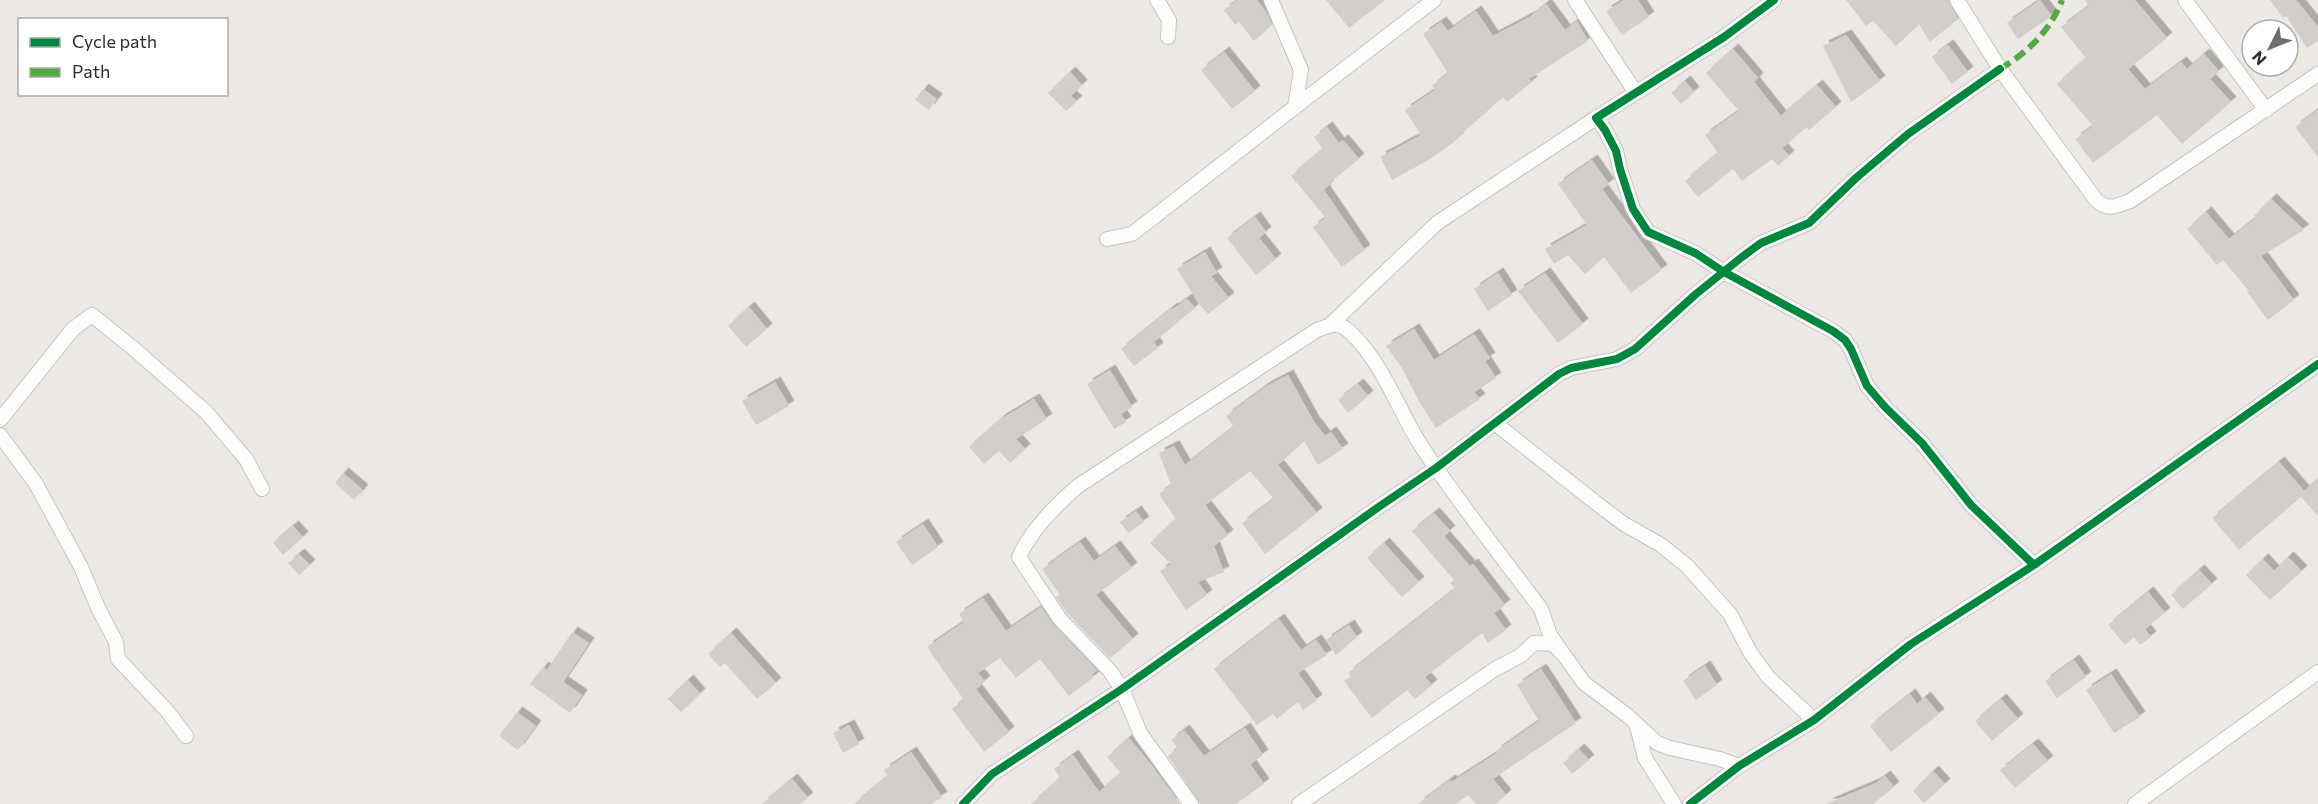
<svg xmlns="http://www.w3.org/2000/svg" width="2318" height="804" font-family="Commissioner,sans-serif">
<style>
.building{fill:#d1cecb;filter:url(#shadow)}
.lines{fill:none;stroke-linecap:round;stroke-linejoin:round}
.street-casing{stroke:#c5c4c5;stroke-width:16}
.street{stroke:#fcfcfb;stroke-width:14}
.quiet{stroke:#54ab44;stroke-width:6;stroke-dasharray:12 6;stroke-linecap:butt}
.cycleway-casing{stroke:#fff;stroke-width:11}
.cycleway{stroke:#00873e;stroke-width:8}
</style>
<defs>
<filter id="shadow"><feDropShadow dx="5.5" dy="-5.5" stdDeviation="0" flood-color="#0004"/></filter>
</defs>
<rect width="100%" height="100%" fill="#ece8e4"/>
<path class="building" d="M1237,0h20l10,13 5,12 -18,16 -15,-19 -4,3 -11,-15z
M1326,0h59l-36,28z
M1624,0h14l11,17 -27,18 -16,-24z
M1846,0h102l10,19 -28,23 -11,-18 -23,22 -23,-25 -7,5z
M2040,0l12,16 -34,23 -11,-16z
M2085,0h50l32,38 -39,31 17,20 36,-27 6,7 17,-15 15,17 -9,8 21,23 -49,42 -25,-29 -64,48 -18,-24 18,-13 -36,-42 29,-26 -25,-31 28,-21z
M2270,0h26l22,27v14l-11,7 -21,-32 -3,2z
M1546,4l19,26 12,-9 11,20 -59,38 3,3 -25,20 -4,-5 -45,40 1,1 -27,20 -40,22 -12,-23 41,-22 -16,-25 30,-20 -3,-4 16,-13 -25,-39 18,-12 7,9 28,-20 17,25 38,-20z
M1846,35l34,46 -29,21 -28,-56z
M1948,45l20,27 -16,12 -20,-27z
M1733,49l25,29 -4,4 27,34 36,-31 19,22 -27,23 -2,-3 -25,21 7,8 -11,10 -6,-7 -30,22 -9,-12 -35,28 -13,-16 33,-28 -13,-18 34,-24 -33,-38z
M1224,52l31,39 -23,18 -31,-39z
M1070,72l12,13 -11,11 6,5 -11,10 -18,-18z
M1685,81l9,11 -13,12 -10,-11z
M923,89l14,10 -8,11 -14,-10z
M2318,110v47l-23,-30z
M1327,127l12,16 4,-3 16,19 -31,25 1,1 -5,5 41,60 -23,17 -29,-40 13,-9 -35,-42 32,-27 -9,-12z
M1592,160l17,24 -7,5 60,81 -31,23 -27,-36 -19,17 -17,-19 -14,9 -9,-15 42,-24 -29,-41z
M2271,199l33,31 -43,26 33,44 -26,20 -21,-28 2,-1 -26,-31 -6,5 -30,-36 19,-17 23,27 27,-21 -2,-2z
M1255,217l11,15 -7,6 17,21 -20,16 -29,-37z
M1205,252l12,21 -6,3 18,22 -21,16 -9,-10 -22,-35z
M1498,273l14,22 -24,16 -14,-22z
M1545,273l38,51 -25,19 -40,-52z
M1187,299l8,9 -41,34 4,6 -24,18 -13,-17 51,-41 1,1z
M749,307l18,22 -21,18 -18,-21z
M1414,329l20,31 40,-26 16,24 -5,3 11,17 -22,14 6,7 -44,29 -16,-25 -18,-35 -16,-22z
M1110,370l22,37 -11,7 5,8 -12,7 -27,-45z
M1288,375l26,47 11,14 6,-4 12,17 -25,16 -14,-24 -26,24 39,48 -52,41 -23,-31 32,-24 -24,-28 -45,34 23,30 -14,11 10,26 -26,10 9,13 -21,15 -26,-39 11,-7 -21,-21 26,-24 -17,-25 12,-9 -12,-32 15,-7 11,19 49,-38 -8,-11 39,-29z
M775,382l14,24 -33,19 -14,-24z
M1358,384l10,12 -20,17 -10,-13z
M1034,399l13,20 -31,20 9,10 -15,14 -11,-12 -15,13 -15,-17 32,-28z
M2279,462l25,29 14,-12v37l-17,-19 -62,53 -27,-32z
M343,473l20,17 -9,10 -19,-17z
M1136,511l8,11 -16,11 -8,-11z
M1434,513l16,18 -6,5 26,30 3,-2 32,41 -11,8 12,17 -18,13 -6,-10 -57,44 7,8 -17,14 -8,-9 -35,28 -28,-37 7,-5 -3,-3 107,-84 -5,-6 4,-3 -42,-49z
M923,524l15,23 -26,18 -16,-23z
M293,526l10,11 -20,18 -10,-12z
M1080,542l14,19 21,-15 17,22 -36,27 37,44 -23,19 -43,-45 -11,-16 4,-2 -18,-26z
M1384,543l35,39 -17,15 -35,-39z
M299,554l11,11 -11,10 -11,-12z
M2288,557l14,14 -32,29 -24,-25 17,-16 11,12z
M2199,570l13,14 -29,25 -12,-14z
M2148,592l17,21 -20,16 6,8 -11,8 -6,-8 -9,8 -17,-20z
M983,598l23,33 35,-24 13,18 43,45 -5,4 2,3 -25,19 -29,-37 -24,19 -16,-20 -22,15 7,8 -9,8 33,43 -25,20 -32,-43 12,-9 -37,-53 37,-25 -5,-8z
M1279,619l22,31 15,-10 11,15 -29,18 19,27 -14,10 -5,-8 -21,17 -4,-5 -16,11 -43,-56z
M1349,625l8,12 -21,18 -10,-15z
M572,632l17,11 -26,39 19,13 -12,18 -40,-29 13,-17 4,3z
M731,633l45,50 -19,16 -32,-36 -5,4 -12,-13z
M2074,660l12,17 -29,21 -12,-17z
M1705,666l12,19 -21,15 -13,-19z
M1541,669l35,54 -83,56 13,16 -10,9h-20l-8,-9 -12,9h-38l32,-24 2,2 45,-29 -1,-2 43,-30 -22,-36z
M2111,674l29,43 -26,16 -28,-43z
M688,680l12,14 -19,18 -13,-13z
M1910,694l7,10 8,-7 14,17 -48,38 -21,-26z
M2001,699l17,20 -26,22 -17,-20z
M517,712l19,14 -18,24 -19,-14z
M849,725l10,19 -16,9 -10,-20z
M1245,728l18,27 -13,9 14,20 -28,20h-36l-32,-48 10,-8 -7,-8 13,-10 20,26z
M1129,738l21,25 30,41h-149l29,-26 -6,-9 19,-14 26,37 22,-19 -14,-16z
M2033,744l15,17 -33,27 -15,-18z
M1579,749l10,11 -17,14 -9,-11z
M911,752l31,45 -11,7h-77l34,-28 -4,-6z
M1933,771l12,13 -21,19 -11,-12z
M1885,776l9,11 -21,17h-47l50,-21z
M792,779l16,19 -8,6h-38z"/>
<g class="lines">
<defs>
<path id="street" d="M1157,0l12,20 -1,17
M1575,0l61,93
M1774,0l-50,37 -128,81 9,12 11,21 4,18 13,40 15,23 47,21 29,19 109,59 12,9 6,9 16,37 18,21 37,36 49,62 63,60
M1957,0l43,69 96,131c12,11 20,6 34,1l188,-127
M2185,0l81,110
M1295,107l139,-107
M1107,239l25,-5 163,-127 6,-37 -30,-70
M1331,324l106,-101 159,-105
M0,420l73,-91 19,-14 42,34 72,63 40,47 16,30
M1496,424l104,82 24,18 37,21 26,21 43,48 20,38 18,25 46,43
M0,435l36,49 45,83 17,41 18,34 2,17 50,53 18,24
M1637,726l8,32 29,46
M963,804l29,-30 130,-85 258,-183 56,-38 123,-94 12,-6 46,-9 18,-10 61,-55 46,-37 19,-14 48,-20 47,-45 52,-44 92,-65
M1191,804l-51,-71 -18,-44 -12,-18 -50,-52 -41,-62c12,-27 37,-52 59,-71l239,-156c13,-5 22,-9 33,2 32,30 47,75 70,112 37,57 81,111 121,165l9,26 14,20
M1299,804l196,-135 25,-13 14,-13 19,1 11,11 20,28 44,33 29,27 13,5 50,11 19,7
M1690,804l49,-38 75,-46 97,-76 123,-79 284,-201
M2135,804l183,-132"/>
</defs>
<use href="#street" class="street-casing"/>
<use href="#street" class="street"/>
<path class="quiet" d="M2000,69c27,-16 51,-39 62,-69"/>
<defs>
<path id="cycleway" d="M1774,0l-50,37 -128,81 9,12 11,21 4,18 13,40 15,23 47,21 29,19 109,59 12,9 6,9 16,37 18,21 37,36 49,62 63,60
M963,804l29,-30 130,-85 258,-183 56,-38 123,-94 12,-6 46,-9 18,-10 61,-55 46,-37 19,-14 48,-20 47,-45 52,-44 92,-65
M1690,804l49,-38 75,-46 97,-76 123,-79 284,-201"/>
</defs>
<use href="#cycleway" class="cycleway-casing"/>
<use href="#cycleway" class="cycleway"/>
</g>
<rect x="18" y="18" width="210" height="78" fill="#ffffff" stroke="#ababab" stroke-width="1.5"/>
<rect x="30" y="38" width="30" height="9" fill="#00873e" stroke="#ababab" stroke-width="1.5"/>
<text x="72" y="48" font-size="18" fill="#2e2e2e">Cycle path</text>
<rect x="30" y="68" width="30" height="9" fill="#54ab44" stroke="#ababab" stroke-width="1.5"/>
<text x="72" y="78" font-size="18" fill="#2e2e2e">Path</text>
<g transform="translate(2270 48) rotate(227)"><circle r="28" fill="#ffffff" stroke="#ababab" stroke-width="1.5"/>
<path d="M0-4.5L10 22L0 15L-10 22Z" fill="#706f6e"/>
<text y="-9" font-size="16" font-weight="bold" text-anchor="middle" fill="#2e2e2e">N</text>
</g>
</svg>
